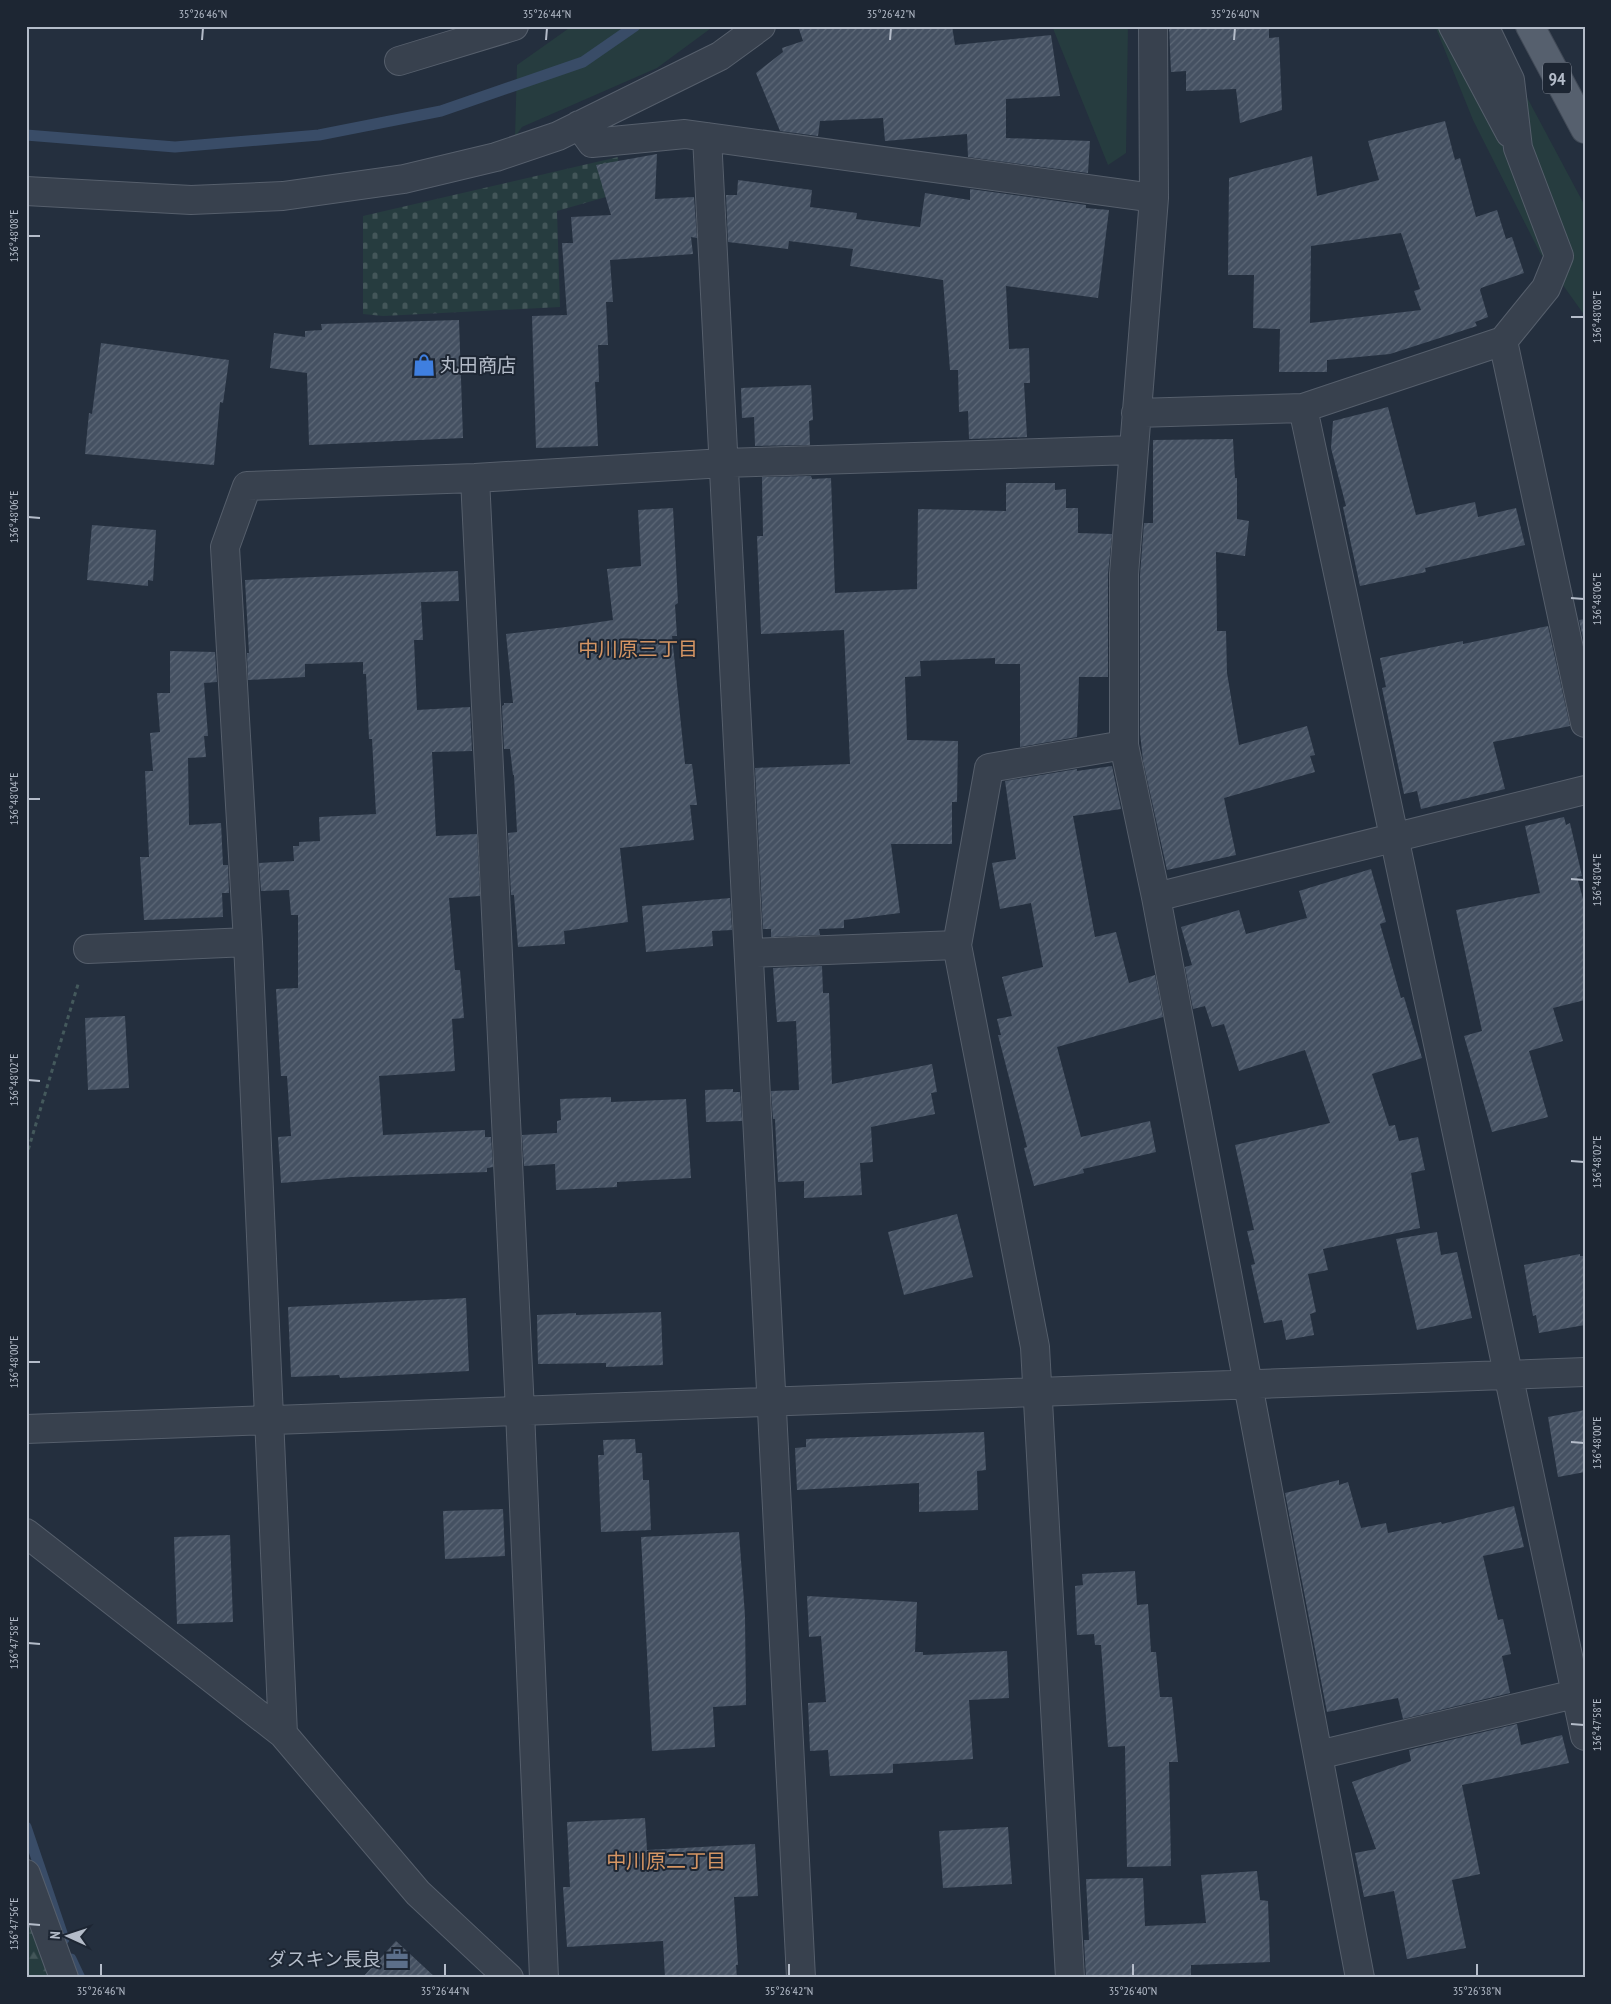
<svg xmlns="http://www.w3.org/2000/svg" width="1611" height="2004" font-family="'PT Sans Narrow','Noto Sans JP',sans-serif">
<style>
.green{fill:#263c3f}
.forest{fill:url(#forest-firs)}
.cemetery{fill:url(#cemetery-stones)}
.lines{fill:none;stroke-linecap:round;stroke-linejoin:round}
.stream{stroke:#394c67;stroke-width:11}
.building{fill:url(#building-hatch);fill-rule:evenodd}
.minor-casing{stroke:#565f6c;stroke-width:30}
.major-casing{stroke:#414a57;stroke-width:30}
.path{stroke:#44595c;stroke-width:3;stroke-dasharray:4 4;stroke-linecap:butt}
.minor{stroke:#38414e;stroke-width:28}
.major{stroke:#56606e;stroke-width:28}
.ticks{fill:none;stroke:#b4bcc9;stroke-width:2}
.labels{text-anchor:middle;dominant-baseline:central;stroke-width:4;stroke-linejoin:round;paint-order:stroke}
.shield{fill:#1d2633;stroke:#878f9c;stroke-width:1}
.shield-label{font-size:18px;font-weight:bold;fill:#b4bcc9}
.poi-label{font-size:19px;fill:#b4bcc9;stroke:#1d2633;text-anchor:start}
.neighbourhood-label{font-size:20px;fill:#d59563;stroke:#1d2633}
.neatline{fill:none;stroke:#b4bcc9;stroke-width:2}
.ticks-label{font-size:12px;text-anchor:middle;fill:#b4bcc9}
</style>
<defs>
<pattern id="forest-firs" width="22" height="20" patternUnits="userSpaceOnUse" patternTransform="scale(1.25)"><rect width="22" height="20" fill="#263c3f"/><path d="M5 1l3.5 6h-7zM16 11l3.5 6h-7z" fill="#435659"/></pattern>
<pattern id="cemetery-stones" width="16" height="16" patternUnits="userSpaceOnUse" patternTransform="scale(1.25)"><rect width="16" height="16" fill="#263c3f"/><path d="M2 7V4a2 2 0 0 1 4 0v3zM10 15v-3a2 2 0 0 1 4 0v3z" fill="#435659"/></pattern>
<pattern id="building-hatch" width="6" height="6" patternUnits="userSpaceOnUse" patternTransform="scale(1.25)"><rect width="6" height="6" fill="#455162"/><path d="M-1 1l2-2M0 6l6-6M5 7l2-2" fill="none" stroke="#5d6877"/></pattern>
</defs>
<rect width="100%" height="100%" fill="#242f3e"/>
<path class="green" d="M572,26h142l-57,42 -135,59 -7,10 2,-72z
M1052,26h76l-2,127 -18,12z
M1435,26h54l96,180v110l-45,-63 -67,-133z"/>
<path class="forest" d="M26,1898l28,80h-28z"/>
<path class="cemetery" d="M618,157l2,36 -63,18 3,96 -177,9 -20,-2v-98z"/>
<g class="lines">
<path class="stream" d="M26,135l149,12 144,-12 122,-24 142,-49 52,-36
M26,1827l38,112
M71,1959l9,19"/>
</g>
<path class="building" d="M798,26h154l3,19 96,-10 9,61 -54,3v39l84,3 -2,32 -120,-16 -1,-23 -82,7 -2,-23 -63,3 -2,15 -38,-5 -24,-58 27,-21 -1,-4 21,-7z
M1169,26h100v12l10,-1 3,73 -42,13 -4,-34 -50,2v-20l-15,1z
M1445,121l10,39 5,-2 16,59 21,-7 9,29 6,-2 12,36 -43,15 -1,2 8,27 -13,5 2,4 -87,28 -63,6v12h-48l1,-43 -27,-1 1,-53h-26l1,-97 83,-22 5,40 62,-16 -11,-39zM1401,233l19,56 -6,2 7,19 -111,13 1,-77z
M657,154l-2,45 39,-2 3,41 -6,-1 2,17 -83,6 3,42h-7l2,43h-10l1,37h-4l3,64 -62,2 -4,-132 35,-1 -5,-72h11l-2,-26 40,-2 -15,-50z
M738,180l74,10 -2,17 47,6 -1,6 64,8 5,-34 45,7v-11l116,16v3l23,2 -11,88 -92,-12 3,63 20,-1 1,35h-6l3,54 -58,2 -1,-28 -9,1 -1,-42h-8l-7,-90 -93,-14 3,-17 -64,-8 -1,8 -60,-7 -2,-47h11z
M459,320l4,118 -154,7 -2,-72 -37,-5 4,-35 31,4v-6l17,-1 -1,-6z
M101,343l128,17 -6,43 -3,-1 -6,63 -129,-11 4,-41 3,1z
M811,385l2,35 -4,1 1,24 -55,1 -1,-29 -12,1 -1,-30z
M1388,407l28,108 59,-13 3,15 38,-9 9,37 -100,23 1,4 -66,14 -17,-79 3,-1 -15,-58 2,-27z
M1233,439l2,39h2v41l12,2 -4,35 -29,-4 1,79h9l1,42 12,72 68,-19 8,29 -5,1 5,16 -91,26 12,57 -69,15 -24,-109 -3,-28v-158l4,-52h9v-83z
M811,476l1,3 19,-1 4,115 82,-4 1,-80 88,2v-28h49v7l11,-1v19h12v25l34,1 -4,40v103h-29l-2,60 -57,10v-83h-25v-6l-75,3 1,15 -16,1 2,63 51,1 -1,61h-5v42h-61l9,69 -56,7v8l-25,1 1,6 -49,2v-8h-8l-8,-161 95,-4 -6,-134 -83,4 -4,-98h6l-1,-59z
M673,508l5,95 -3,2 2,31h-5l13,128h7l5,41h-7l4,35 -74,8 8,74 -64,9 1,13 -47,3 -4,-52h-3l-3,-62 9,-1 -3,-57h-1l-3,-26h-6l-2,-43 2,-1v-2h9l-7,-69 60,-7 47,-7 -6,-51 34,-3 -3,-56z
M92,525l64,5 -3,51 -5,-1v6l-61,-6z
M458,571l1,30 -38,1 2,38h-9l3,70 53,-3 2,44 -40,1 4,84 41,-2 3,62 -31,2 6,72h5l4,48 -12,1 3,52 -76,5 4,59 102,-5v7h6l2,30 -6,1v4l-136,5 -70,6 -3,-46 13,-1 -4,-60h-6l-5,-87 22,-1v-73h-7l-2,-25 -28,1 -2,-28 35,-2 -1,-15h6v-4l21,-1 -1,-24 57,-3 -4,-75h-3l-3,-65h-3v-12l-58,2v13l-57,3 -1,-27h2l-4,-73z
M1585,619v28l-6,-27z
M1548,626l22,100 -77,16 12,47 -84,20 -4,-18 -13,3 -22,-106 4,-1 -6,-29 83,-17v3z
M170,651l45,1 2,30 -13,1 4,53h-4l2,21 -18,1 1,67 32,-2 2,42h5l1,28h-7l1,24 -79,3 -4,-63h9l-4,-86h8l-3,-38 10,-1 -3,-39h13z
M1112,766l9,43 -48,7 22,121 21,-5 13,51 26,-8 8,42 -106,30 24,90 69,-16 6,31 -73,17 1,4 -50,13 -10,-38 3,-1 -29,-112h3l-4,-16 15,-3 -10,-39 41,-10 -12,-64 -31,6 -8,-46 24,-4 -11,-78 72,-12v2z
M1564,817l2,8 4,-2 12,53 -5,1 8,29v94l-32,8 10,33 -34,10 19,66 -56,15 -28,-96 18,-5 -26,-121 84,-17 -15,-67z
M1371,869l15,53 -6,2 21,74 3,-1 18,61 -50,16 17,52 6,-1 4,16 19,-4 7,33 -14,3 9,55 -97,21 5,21 -20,4 8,38 -6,2 4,21 -28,5 -4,-20 -18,3 -13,-58 4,-1 -8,-33 7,-1 -19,-85 95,-22 -25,-73 -66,21 -15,-47 -12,3 -7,-21 -12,3 -8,-42 7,-2 -11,-38 58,-17 7,24 61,-16 -8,-27z
M730,898l2,32 -20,1 1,15 -67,6 -4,-46z
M822,966l1,27h6l3,91 100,-20 5,28 -6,1 4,21 -64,13 2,35 -13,1 2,32 -58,3v-17l-26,1 -3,-63h-2l-2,-28 28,-1 -3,-69 -19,1 -4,-54z
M125,1016l4,72 -41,2 -3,-72z
M733,1089v3h7l2,29 -36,1 -1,-32z
M611,1097v5l75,-3 5,79 -74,4v5l-61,3 -1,-26 -31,2 -2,-31 35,-2v-12l4,-1 -1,-21z
M957,1214l16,63 -69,18 -16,-63z
M1437,1232l4,23 16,-3 15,66 -55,12 -21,-91z
M1580,1254v2h5v69l-46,8 -3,-18 -3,1 -9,-51z
M466,1298l3,73 -129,7 -1,-3 -48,2 -3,-70z
M661,1312l2,53 -57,2v-4l-68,1 -1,-49 39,-2v2z
M1585,1410v62l-27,5 -10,-60z
M984,1432l2,38 -9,1 1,39 -59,2v-29l-122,7 -2,-42 11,-1v-8z
M635,1439l1,14h6l1,27h6l2,50 -50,2 -3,-77h6l-1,-15z
M1339,1480v5l9,-3 13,46 25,-5 2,10 53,-11 1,2 72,-18 10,41 -41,9 15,64 5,-1 8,35 -9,2 8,37 -107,26 -5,-21 -71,14 -42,-219z
M503,1509l2,47 -60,3 -2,-48z
M739,1532l6,84 1,89 -33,2 2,40 -63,4 -11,-214z
M230,1535l3,87 -56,2 -3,-87z
M1135,1571l2,34 11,-1 3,48h5l4,45h12l6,65h-9l2,104 -44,1 -2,-121 -17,1 -7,-102h-6l-1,-11 -17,1 -2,-49 8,-1 -1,-11z
M807,1596l110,6 -2,50h8v3l84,-4 2,47 -40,2 4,59 -80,5v9l-63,3 -2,-26 -18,1 -2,-48 18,-1 -5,-66 -12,1z
M1517,1724l4,21 41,-10 7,28 -107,22 18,89 -28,6 14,68 -59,11 -13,-68 -30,6 -9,-44 21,-4 -24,-67 59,-21 -2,-11z
M645,1818l2,32 108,-6 3,52 -24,1 4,68h-2l1,13h-72l-2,-37 -96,6 -4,-60h7l-3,-65z
M1008,1827l4,57 -69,4 -4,-57z
M1257,1871l3,29 8,1 2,61 -79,3v13h-105l-2,-38h5l-3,-61 57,-1 2,48 61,-3 -5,-48z
M396,1941l40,37h-74z"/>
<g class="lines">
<defs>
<path id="minor" d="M1153,26l1,172 -30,376v171l32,152 204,1081
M1453,26l57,107
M1484,26l26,54 8,68 41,108 -13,32 -43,53
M399,61l115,-35
M579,125l13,18 93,-9 469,64
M707,137l94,1841
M26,191l165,9 92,-4 121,-17 92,-22 62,-21 162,-80 41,-30
M1303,408l282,1328
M1136,413l167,-5 200,-67 82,382
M475,478l45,933 24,567
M1156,897l429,-107
M957,945l32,-177 135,-23
M88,949l160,-7
M749,953l208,-8 78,402 35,631
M26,1429l1559,-57
M26,1533l257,201 135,159 91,85
M283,1734l-35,-792 -23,-395 22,-61 228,-8 249,-15 409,-13
M1318,1755l257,-61
M26,1874l38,104"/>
<path id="major" d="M1530,26l55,103"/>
</defs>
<use href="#minor" class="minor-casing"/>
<use href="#major" class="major-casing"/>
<path class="path" d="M26,1157l53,-176"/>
<use href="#minor" class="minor"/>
<use href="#major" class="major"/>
</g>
<path class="ticks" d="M202,40l1,-12M546,40l1,-12M890,40l1,-12M1234,40l1,-12M28,236h12M1571,317h13M28,517l12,1M1571,598l13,1M28,799h12M1571,879l13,1M28,1080l12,1M1571,1161l13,1M28,1362h12M1571,1442l13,1M28,1643l12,1M1571,1724l13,1M28,1924l12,1M101,1976v-12M445,1976v-12M789,1976v-12M1133,1976v-12M1477,1976v-12"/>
<defs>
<symbol id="shop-bare" viewBox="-9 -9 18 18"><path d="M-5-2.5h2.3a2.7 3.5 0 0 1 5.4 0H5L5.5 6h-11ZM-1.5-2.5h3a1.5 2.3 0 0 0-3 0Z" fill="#3f7fe0" stroke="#1d2633" stroke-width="2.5" paint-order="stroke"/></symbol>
<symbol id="office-bare" viewBox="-9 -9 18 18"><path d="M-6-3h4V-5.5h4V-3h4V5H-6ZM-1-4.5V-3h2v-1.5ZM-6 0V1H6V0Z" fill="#5c6f8a" stroke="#1d2633" stroke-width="2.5" paint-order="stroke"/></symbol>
</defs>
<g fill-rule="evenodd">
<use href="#shop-bare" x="408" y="349" width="32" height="32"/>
<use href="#office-bare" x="381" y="1943" width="32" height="32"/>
</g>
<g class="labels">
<rect class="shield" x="1543" y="62.5" width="28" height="31" rx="4"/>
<g class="shield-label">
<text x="1557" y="78">94</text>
</g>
<g class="poi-label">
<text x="440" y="365">丸田商店</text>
<text x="381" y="1959" text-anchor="end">ダスキン長良</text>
</g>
<g class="neighbourhood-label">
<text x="638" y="649">中川原三丁目</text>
<text x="666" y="1861">中川原二丁目</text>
</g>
</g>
<rect width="1611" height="2004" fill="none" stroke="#1d2633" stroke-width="55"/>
<g transform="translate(68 1936) rotate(273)" stroke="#1d2633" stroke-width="4" paint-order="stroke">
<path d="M0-4L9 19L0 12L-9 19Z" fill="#b4bcc9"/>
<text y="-8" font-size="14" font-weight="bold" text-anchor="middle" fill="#b4bcc9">N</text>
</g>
<rect x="28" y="28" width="1556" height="1948" class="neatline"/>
<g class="ticks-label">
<text x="203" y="18">35°26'46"N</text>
<text x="547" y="18">35°26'44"N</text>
<text x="891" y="18">35°26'42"N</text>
<text x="1235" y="18">35°26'40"N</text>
<text transform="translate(14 236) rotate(-90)" y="4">136°48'08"E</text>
<text transform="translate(1597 317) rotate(-90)" y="4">136°48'08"E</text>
<text transform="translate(14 517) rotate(-90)" y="4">136°48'06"E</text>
<text transform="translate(1597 599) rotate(-90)" y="4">136°48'06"E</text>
<text transform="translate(14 799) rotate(-90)" y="4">136°48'04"E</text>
<text transform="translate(1597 880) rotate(-90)" y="4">136°48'04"E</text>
<text transform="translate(14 1080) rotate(-90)" y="4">136°48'02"E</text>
<text transform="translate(1597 1162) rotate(-90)" y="4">136°48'02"E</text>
<text transform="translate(14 1362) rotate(-90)" y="4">136°48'00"E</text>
<text transform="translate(1597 1443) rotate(-90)" y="4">136°48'00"E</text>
<text transform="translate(14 1643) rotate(-90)" y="4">136°47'58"E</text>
<text transform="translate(1597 1725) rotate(-90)" y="4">136°47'58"E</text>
<text transform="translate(14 1924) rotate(-90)" y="4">136°47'56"E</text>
<text x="101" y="1995">35°26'46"N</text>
<text x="445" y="1995">35°26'44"N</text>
<text x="789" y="1995">35°26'42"N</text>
<text x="1133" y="1995">35°26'40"N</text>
<text x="1477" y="1995">35°26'38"N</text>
</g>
</svg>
